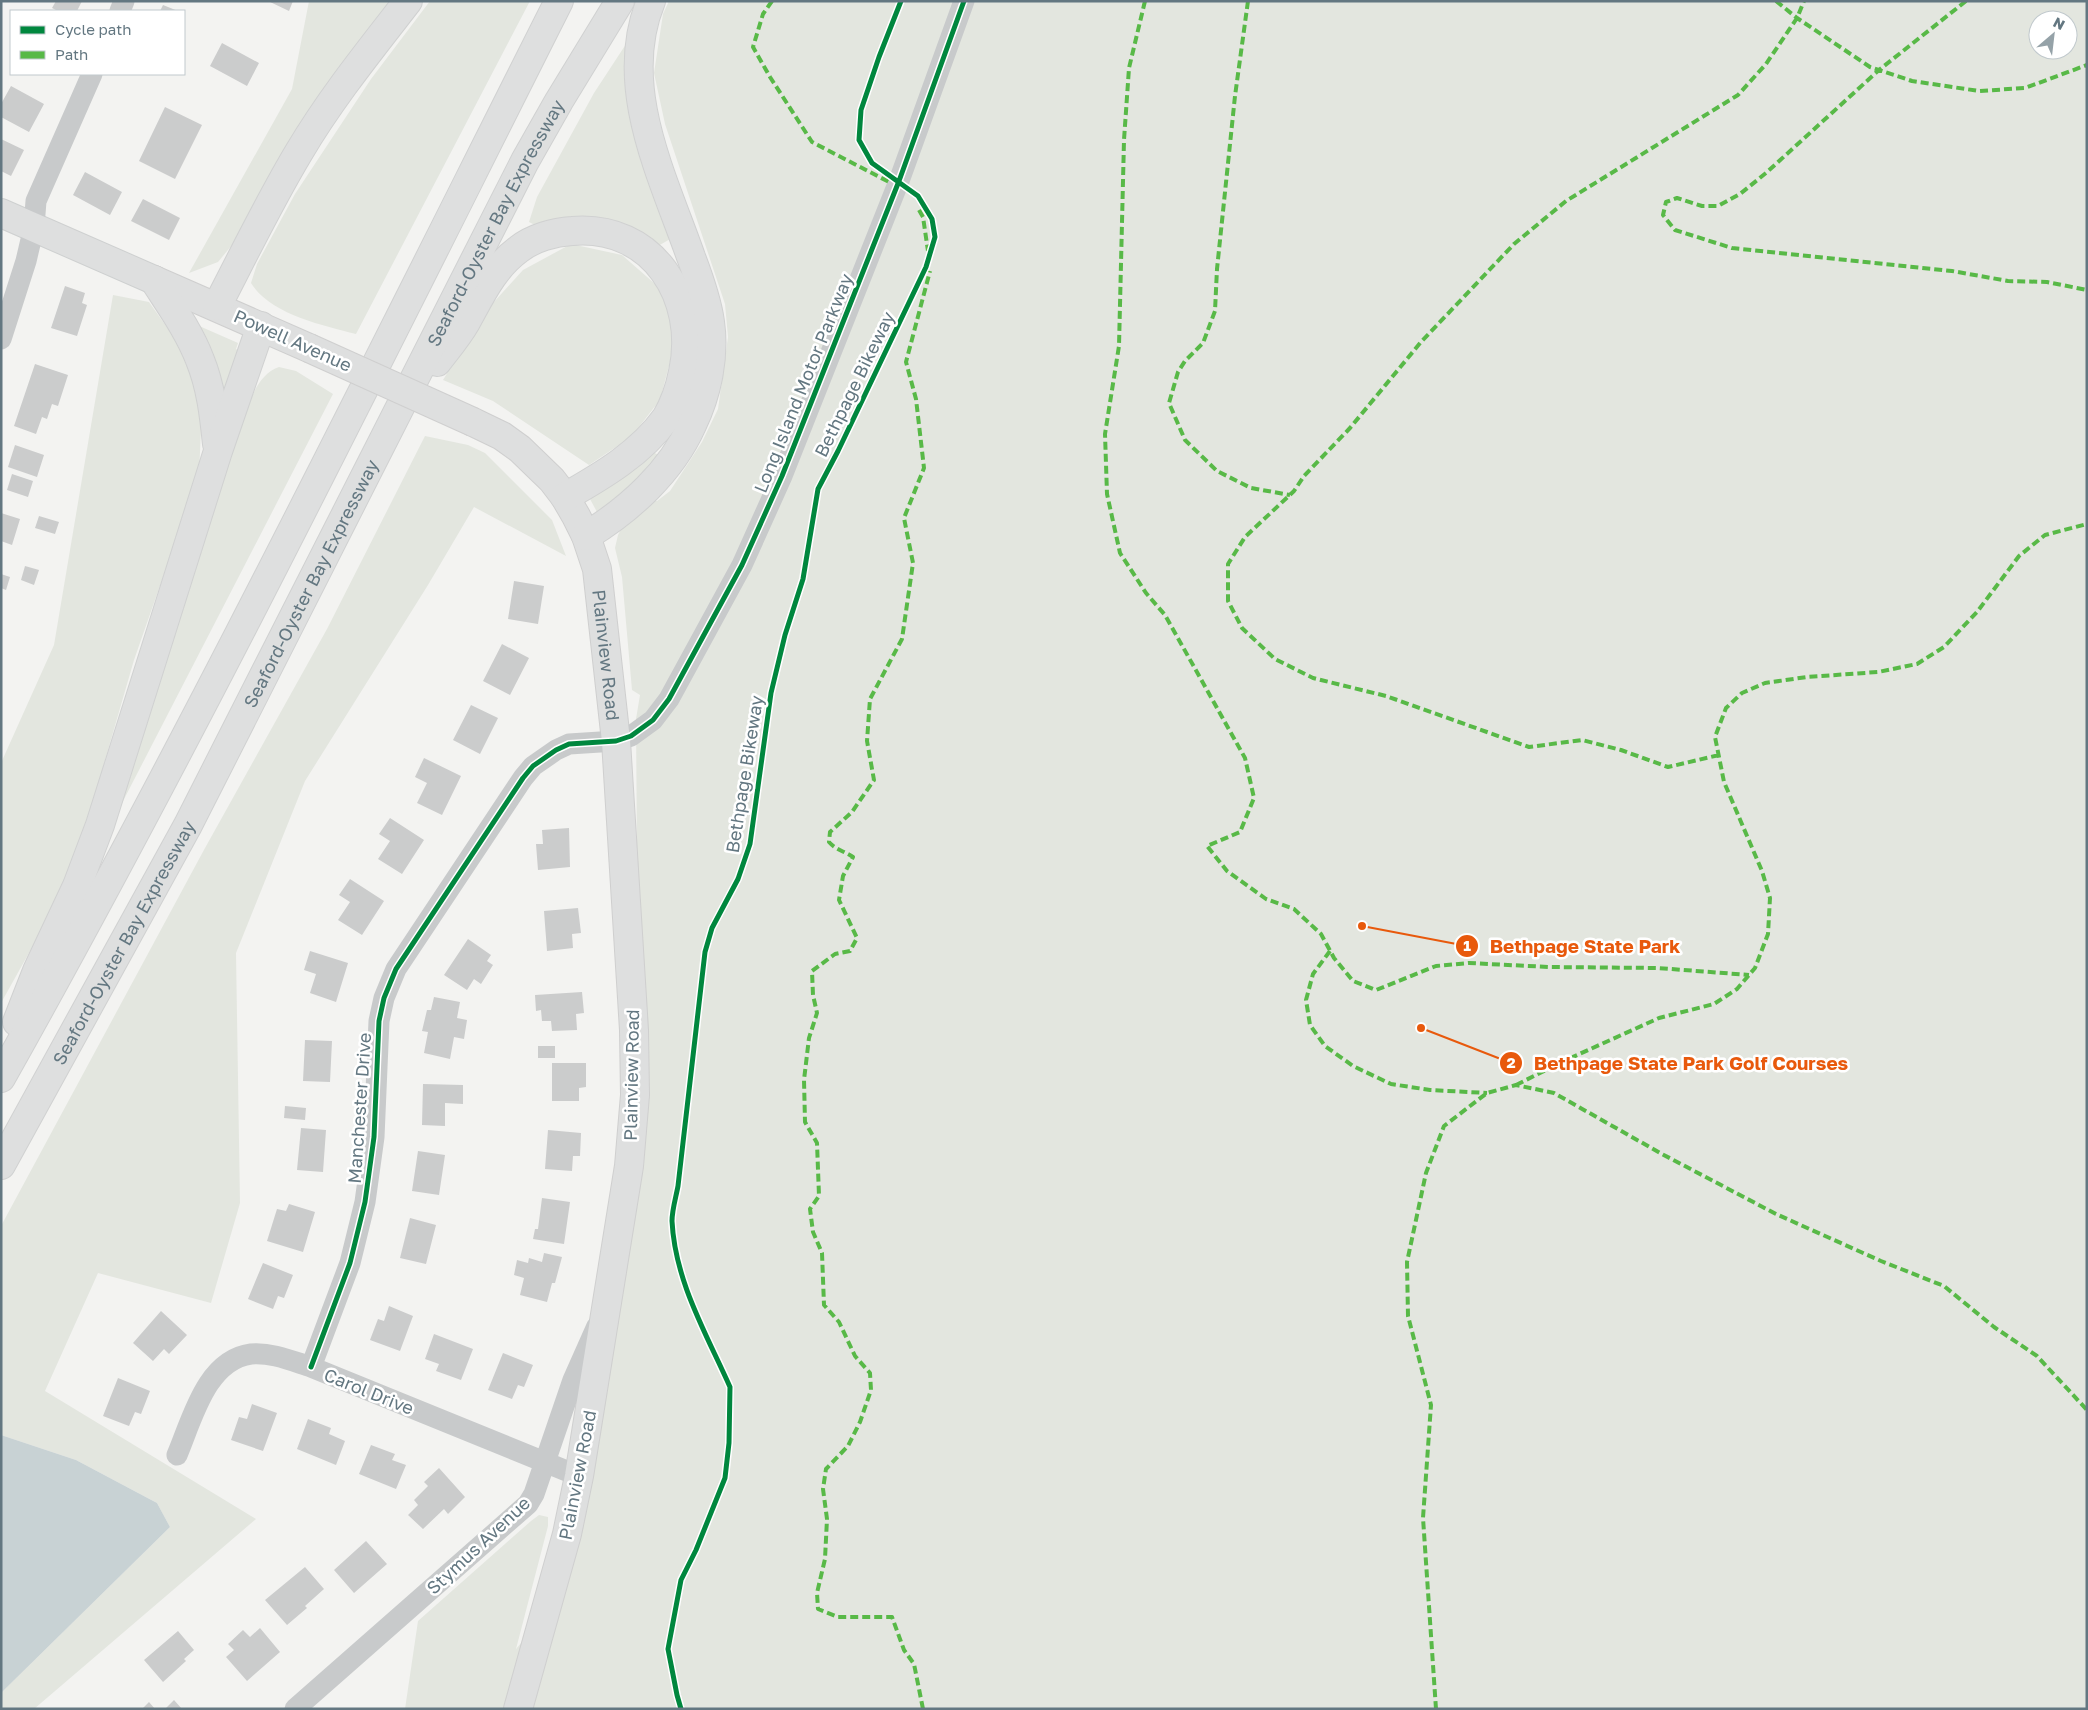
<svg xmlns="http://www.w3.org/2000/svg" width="2088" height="1710" font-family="'Golos Text',sans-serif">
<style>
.green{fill:#e3e6df;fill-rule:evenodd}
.water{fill:#c8d2d4}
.building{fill:#cbcccc}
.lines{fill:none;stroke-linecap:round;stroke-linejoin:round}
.secondary-casing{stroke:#ced0d0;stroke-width:30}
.primary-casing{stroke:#cfcfcf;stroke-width:30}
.motorway-casing{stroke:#d0d1d1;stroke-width:30}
.minor{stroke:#c8cacb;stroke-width:21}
.secondary{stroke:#dedfdf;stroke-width:28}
.primary{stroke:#dedfdf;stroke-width:28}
.motorway{stroke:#dedfdf;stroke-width:28}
.primary-bridge-casing{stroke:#cfcfcf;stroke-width:30;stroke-linecap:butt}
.primary-bridge{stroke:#dedfdf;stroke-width:28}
.quiet{stroke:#58b947;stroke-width:4;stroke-dasharray:8 4;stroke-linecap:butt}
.cycleway-casing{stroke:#fff;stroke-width:8}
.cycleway{stroke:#00873e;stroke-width:5}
.labels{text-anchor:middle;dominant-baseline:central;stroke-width:5;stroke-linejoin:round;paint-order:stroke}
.street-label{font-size:18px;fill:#637781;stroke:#fff}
.leader{fill:none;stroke:#e8590c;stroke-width:2}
.callout-dot{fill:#e8590c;stroke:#fff;stroke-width:2}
.mark-label{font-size:15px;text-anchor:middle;font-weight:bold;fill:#fff}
.callout-label{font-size:19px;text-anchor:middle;font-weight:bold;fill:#e8590c;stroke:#fff;stroke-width:5;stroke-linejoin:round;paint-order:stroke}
</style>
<rect width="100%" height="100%" fill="#f3f3f1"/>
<path class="green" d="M309,1h81l-43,57 -110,181 -19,23 -29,11 103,-184z
M430,1h100l-174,333c-34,-9 -86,-20 -105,-51l6,-19 38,-70 76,-115z
M669,1h1418v1708h-1682l13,-88 113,-100 8,-6 9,2v9l-32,123 29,-34 94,-482 -3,-414 4,-24 -8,-5 -10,-113 -7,-29 3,-13 6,-12 18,-10 12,-13 3,1 13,-10 32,-49 16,-33 10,-72 -3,-33 -60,-180 -11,-51 9,-59zM2038,20h30v30h-30z
M630,38l42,200 -14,8c-20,-11 -41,-24 -64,-29 -16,-3 -43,4 -59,8l-6,-3 8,-25 57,-104z
M571,244l51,11 40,35 15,45 -17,65 -29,37 -42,28 -96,-64 -50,-21 41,-67 39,-43z
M113,295l36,7 46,65 6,63 -2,44 -65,186 -35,121 -36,111 -62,111v-240l53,-118z
M197,325l41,18 -2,6 7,5 -19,56z
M279,367l17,4 37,23 -212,411 -2,-4 122,-378c9,-20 15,-48 38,-56z
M425,436l43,9 17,8 67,67 14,36 -92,-49 -46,78 -123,196 -69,172 4,250 -29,100 -113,-30 -53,118 211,128 -222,190h-33v-16l169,-166 -13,-24 -81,-43 -75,-25v-209l204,-378 122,-219z
M653,452l11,6 -61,55 -6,-1 -7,-13 5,-6z"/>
<path class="water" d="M1,1435l75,25 81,43 13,24 -169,166z"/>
<path class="building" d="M56,1h26l-5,10h-19l-6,-3z
M268,1h25l-4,10z
M163,5l15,6h-18z
M222,43l37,20 -12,23 -37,-20z
M11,86l33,18 -15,28 -28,-15v-13z
M165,107l37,18 -27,54 -36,-18z
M1,139l23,11 -13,26 -10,-5z
M85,172l37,20 -12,23 -37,-20z
M143,199l37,19 -11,22 -38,-19z
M65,286l20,7 -3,10 5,2 -10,31 -26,-8z
M35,364l33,11 -10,31 -6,-2 -5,15 -5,-2 -6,17 -22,-8z
M15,445l29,10 -7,22 -29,-10z
M12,474l21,7 -5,16 -21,-7z
M1,513l19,6 -8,26 -11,-4z
M39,516l20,6 -4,12 -20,-6z
M25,566l14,4 -5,15 -13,-5z
M1,574l9,3 -4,13 -5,-2z
M514,581l30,5 -6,38 -30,-5z
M502,644l27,14 -19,37 -27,-14z
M471,705l27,13 -18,36 -27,-14z
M424,758l37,18 -19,39 -25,-12 10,-20 -12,-6z
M390,818l34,22 -22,34 -24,-15 12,-18 -11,-7z
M569,828l1,39 -32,3 -2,-26h7l-1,-14z
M350,879l34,22 -22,34 -24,-15 12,-18 -11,-7z
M578,908l3,25 -9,1 1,14 -26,3 -3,-40z
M468,939l23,16 -4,6 6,4 -12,19 -7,-5 -7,11 -23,-15z
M310,951l38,12 -12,39 -26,-9 6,-19 -12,-4z
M582,992l2,21 -8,1 1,16 -25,1 -1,-10h-9l-1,-11 -5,1 -1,-16z
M434,997l26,5 -3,16 10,2 -3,19 -10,-2 -4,22 -26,-6 4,-21 -6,-1 5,-21h4z
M305,1040l27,1 -2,41 -27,-1z
M538,1046h17v12h-17z
M552,1063h34v24l-7,1v13h-27z
M423,1084l40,1v19l-18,-1v23l-23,-1z
M285,1106l21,2 -1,12 -21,-2z
M301,1128l25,2 -3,42 -26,-2z
M548,1130l33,3 -1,23h-7l-1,15 -27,-2z
M418,1151l27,4 -6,40 -27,-4z
M542,1198l28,4 -6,42 -31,-5 2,-10h3z
M289,1204l26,8 -12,40 -36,-11 10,-32 9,2z
M410,1218l26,7 -10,39 -26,-6z
M544,1253l18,4 -7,26h-3l-5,19 -27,-7 4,-17 -10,-3 3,-15 11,3 1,-5 13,4z
M263,1263l30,12 -9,23 -6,-2 -5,13 -25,-10z
M389,1306l24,10 -13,35 -30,-11 8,-21 6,2z
M161,1311l26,24 -18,19 -5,-5 -11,12 -20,-18z
M434,1334l39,15 -12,31 -25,-9 3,-7 -14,-5z
M503,1353l30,12 -9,22 -6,-2 -6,14 -24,-9z
M118,1378l32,13 -9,23 -6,-2 -6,14 -26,-10z
M252,1404l25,9 -14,38 -32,-11 8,-23 8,2z
M308,1419l23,9 -2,6 16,7 -9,24 -39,-16z
M371,1445l24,9 -3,6 14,5 -10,24 -37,-15z
M439,1468l26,29 -17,17 -4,-5 -21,20 -15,-14 10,-10 -4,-5 14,-14 -4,-4z
M366,1541l21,23 -33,29 -20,-23z
M305,1567l19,22 -19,17 2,2 -20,17 -22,-25z
M260,1628l20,24 -33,29 -21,-24 8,-7 -6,-6 15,-14 7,7z
M178,1631l16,19 -10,9 2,2 -23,21 -19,-22z
M174,1700l8,9h-17z
M149,1702l6,7h-13z"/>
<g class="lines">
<defs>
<path id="secondary" d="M1,213l153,67"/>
<g id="primary">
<path d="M154,280l155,68"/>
<path id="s1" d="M473,422l29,14 18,13 32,31 13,17 11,19 10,20 11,33 19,172 18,289 1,65 -6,71 -50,310 -12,58 -49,175"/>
</g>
<g id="motorway">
<path d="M154,280c16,25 35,51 46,80 11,27 14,55 17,84"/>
<path d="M217,306c27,-52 52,-104 82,-154 32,-54 71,-102 109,-151"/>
<path d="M437,362c10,-13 21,-26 29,-40 15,-27 27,-54 53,-73 14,-11 35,-17 53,-18 81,-7 127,67 111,141 -3,15 -9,33 -17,46 -25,35 -64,58 -101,79"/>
<path d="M586,536c43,-26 85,-64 106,-111 15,-31 23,-68 18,-103 -3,-22 -11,-44 -19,-65 -28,-80 -75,-171 -40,-256"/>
<path d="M17,1022l20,-51 40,-85 23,-61 118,-374 43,-125"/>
<path d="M1,1078c198,-353 376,-716 558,-1077"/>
<path id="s2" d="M1,1165l187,-340 337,-664 34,-60 61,-100"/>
</g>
</defs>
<use href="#secondary" class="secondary-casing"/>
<use href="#primary" class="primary-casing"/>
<use href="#motorway" class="motorway-casing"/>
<path class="minor" d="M120,11l4,-10
M1,339l25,-78 8,-34 2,-26 56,-127
M311,1367l39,-104 15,-61 9,-65 5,-116 5,-23 12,-29 127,-191 10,-12 23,-16 13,-6 47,-3 15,-5 22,-16 16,-21 73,-134 40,-89 117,-295 65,-180
M177,1455c15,-35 29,-95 74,-101 20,-2 41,7 60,13l268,109
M295,1709l233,-205 6,-10 39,-114 24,-54"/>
<use href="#secondary" class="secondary"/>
<use href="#primary" class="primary"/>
<use href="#motorway" class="motorway"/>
<defs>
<path id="primary-bridge" d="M309,348l164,74"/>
</defs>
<use href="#primary-bridge" class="primary-bridge-casing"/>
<use href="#primary-bridge" class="primary-bridge"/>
<path class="quiet" d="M772,1l-9,13 -10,33 17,30 42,65 79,41
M1145,1l-16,67 -5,72 -5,206 -14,88 2,60 13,59 26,40 19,22 80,143 9,40 -14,34 -33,14 20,25 39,28 28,10 27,25 13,24 19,23 23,9 60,-24 33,-3 80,4 109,1 91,7
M1248,1l-13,95 -18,173 -2,42 -12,32 -18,18 -7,11 -9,31 16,37 32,31 34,17 39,7
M1776,1l21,17 73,49 42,14 67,10 46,-3 62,-23
M1966,1l-87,69 -113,103 -26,21 -22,12h-16l-25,-8 -11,4 -3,13 12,15 57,18 220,23 56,10 39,1 40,8
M919,210l4,7 5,34
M1719,755l-51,12 -47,-17 -39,-10 -53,7 -143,-51 -73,-18 -38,-19 -33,-31 -14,-27v-37l17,-27 49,-46 10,-15 46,-48 71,-86 93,-98 52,-43 172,-106 28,-31 31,-46 7,-17
M1330,951l-17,23 -7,26 4,25 15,21 28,20 38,18 39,6 57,3
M1516,1085l48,-24 95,-43 55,-14 23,-15 18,-21 13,-34 2,-36 -8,-27 -38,-89 -9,-45 11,-29 16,-15 23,-10 42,-6 71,-5 39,-8 27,-17 33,-35 42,-56 26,-21 42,-11
M923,1709l-9,-45 -10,-14 -12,-33h-54l-20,-8 -1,-16 8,-34 2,-40 -4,-30 3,-20 22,-23 12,-24 11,-32 -1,-17 -15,-17 -16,-34 -15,-17 -2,-52 -9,-21 -3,-23 9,-13 -2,-53 -12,-21 -1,-42 5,-42 8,-25 -4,-18 -1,-24 23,-17 15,-3 7,-13 -18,-38 4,-24 10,-19c-9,-6 -17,-7 -24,-15l1,-10 22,-20 22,-32 -7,-39 3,-42 32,-60 11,-76 -9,-45 20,-50 -8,-69 -10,-37 24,-91
M1436,1709l-13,-191 8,-113 -23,-89 -1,-54 19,-89 18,-47 43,-33 29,-8 38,8 108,61 114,60 105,47 63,25 50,41 43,29 50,54"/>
<defs>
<path id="cycleway" d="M311,1367l39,-104 15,-61 9,-65 5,-116 5,-23 12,-29 127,-191 10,-12 23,-16 13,-6 47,-3 15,-5 22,-16 16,-21 73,-134 40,-89 117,-295 65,-180
M681,1709l-4,-14 -9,-46 13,-69 15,-30 29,-72 4,-35 1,-56c-24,-54 -55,-106 -58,-166 0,-11 4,-24 6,-35l27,-234 7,-24 26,-49 12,-35 21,-151 14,-58 18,-56 15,-90 20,-38 88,-184 9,-30 -3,-18 -14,-23 -46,-33 -13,-23 2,-30 18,-53 22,-56"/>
</defs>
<use href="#cycleway" class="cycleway-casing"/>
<use href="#cycleway" class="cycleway"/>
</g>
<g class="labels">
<g class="street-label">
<text stroke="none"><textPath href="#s2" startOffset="1064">Seaford-Oyster Bay Expressway</textPath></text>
<text transform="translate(293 340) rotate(24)">Powell Avenue</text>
<text transform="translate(803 383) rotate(-68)">Long Island Motor Parkway</text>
<text transform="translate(854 384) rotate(-64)">Bethpage Bikeway</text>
<text stroke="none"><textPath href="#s2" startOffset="659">Seaford-Oyster Bay Expressway</textPath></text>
<text stroke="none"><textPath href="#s1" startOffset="286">Plainview Road</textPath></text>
<text transform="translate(744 774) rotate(-81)">Bethpage Bikeway</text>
<text stroke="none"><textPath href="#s2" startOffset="254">Seaford-Oyster Bay Expressway</textPath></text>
<text transform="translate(631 1075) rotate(-89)">Plainview Road</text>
<text transform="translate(359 1108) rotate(-86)">Manchester Drive</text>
<text transform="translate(369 1391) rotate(22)">Carol Drive</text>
<text transform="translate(577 1475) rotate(-79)">Plainview Road</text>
<text transform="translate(478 1545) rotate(-43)">Stymus Avenue</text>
</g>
</g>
<path class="leader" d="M1362 926L1467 946M1421 1028L1511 1063"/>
<g class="callout-dot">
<circle cx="1362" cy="926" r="5"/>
<circle cx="1421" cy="1028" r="5"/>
<circle cx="1467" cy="946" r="12"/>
<circle cx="1511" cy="1063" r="12"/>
</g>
<g class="mark-label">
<text x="1467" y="951">1</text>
<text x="1511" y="1068">2</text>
</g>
<g class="callout-label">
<text x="1585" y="953">Bethpage State Park</text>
<text x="1691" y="1070">Bethpage State Park Golf Courses</text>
</g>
<rect width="2088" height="1710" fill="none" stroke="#637781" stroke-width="5"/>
<rect x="10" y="10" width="175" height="65" fill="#ffffff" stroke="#c1c9cd"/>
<rect x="20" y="26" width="25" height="8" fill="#00873e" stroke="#c1c9cd"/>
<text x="55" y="35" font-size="15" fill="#637781">Cycle path</text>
<rect x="20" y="51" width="25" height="8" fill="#58b947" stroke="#c1c9cd"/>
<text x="55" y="60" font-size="15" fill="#637781">Path</text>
<g transform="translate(2053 35) rotate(28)"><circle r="24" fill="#ffffff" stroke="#c1c9cd"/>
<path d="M0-4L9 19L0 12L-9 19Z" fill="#95a2a8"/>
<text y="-8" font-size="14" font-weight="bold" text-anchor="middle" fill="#637781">N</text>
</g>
</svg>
